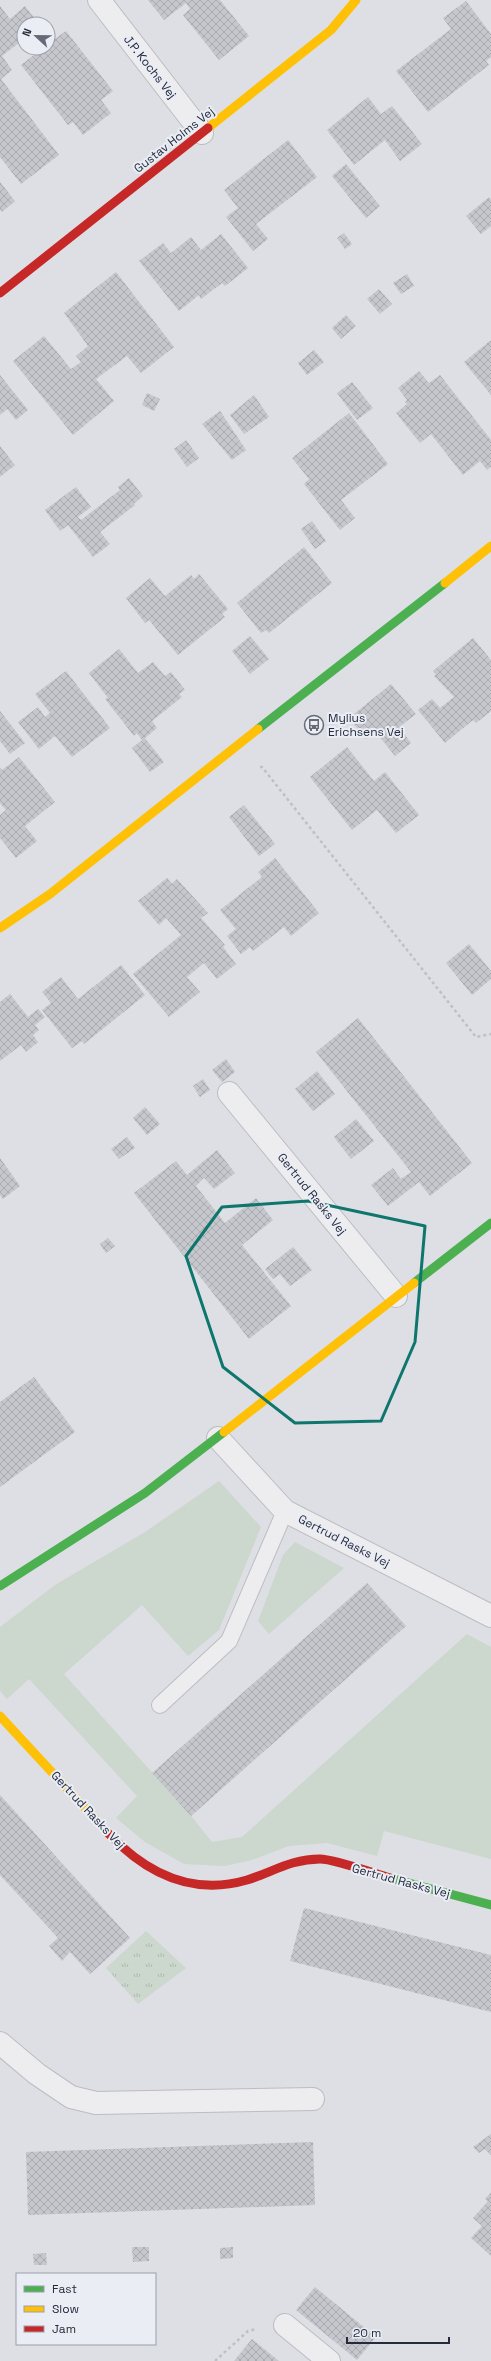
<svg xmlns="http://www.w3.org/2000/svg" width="491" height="2361" font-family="'Space Grotesk',sans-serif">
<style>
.green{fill:#ccd7cd}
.park{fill:url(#park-tufts)}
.building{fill:url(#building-cross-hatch)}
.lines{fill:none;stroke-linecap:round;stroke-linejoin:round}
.lane-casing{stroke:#bcbdc2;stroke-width:18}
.street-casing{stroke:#bcbdc2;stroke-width:24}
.path{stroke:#bfc0c7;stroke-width:2.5;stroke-dasharray:3 3;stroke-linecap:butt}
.lane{stroke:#ededf0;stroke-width:16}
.street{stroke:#ededf0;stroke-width:22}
.fast{stroke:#4caf50;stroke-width:9}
.slow{stroke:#ffc107;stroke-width:9}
.jam{stroke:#c62828;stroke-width:9}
.marked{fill:none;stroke:#0f766e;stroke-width:3;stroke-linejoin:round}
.labels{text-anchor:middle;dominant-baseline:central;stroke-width:4;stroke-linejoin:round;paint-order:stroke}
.street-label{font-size:12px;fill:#242b3d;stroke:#eaedf4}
.poi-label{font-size:12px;fill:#242b3d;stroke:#eaedf4;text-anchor:start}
</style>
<defs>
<pattern id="park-tufts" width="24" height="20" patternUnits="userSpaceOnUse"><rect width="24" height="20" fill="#ccd7cd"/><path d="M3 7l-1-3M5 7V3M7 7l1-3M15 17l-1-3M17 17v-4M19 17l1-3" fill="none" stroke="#afb9b1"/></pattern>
<pattern id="building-cross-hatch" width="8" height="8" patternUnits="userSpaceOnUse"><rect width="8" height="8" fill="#c5c7cc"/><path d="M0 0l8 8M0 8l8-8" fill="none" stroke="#a9abb0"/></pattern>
</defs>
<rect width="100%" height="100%" fill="#dddfe4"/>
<path class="green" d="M219,1481l42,46 -42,103 -31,26 -46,-51 -78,69 127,142 21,26 30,-5 225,-203 24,13v212l-107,-28 -7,25 -50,-13 -38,3 -37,14 -27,6 -41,-2 -39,-22 -29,-24 21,-22 -108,-117 -22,20 -7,-8v-64l55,-42 90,-53z
M295,1542l49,26 -75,66 -11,-13 25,-66z"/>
<path class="park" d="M146,1931l40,37 -48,36 -32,-36z"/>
<path class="building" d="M148,0h72l29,36 -30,24 -36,-45 7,-6 -4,-6 -22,17z
M466,1l25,33v23l-5,4 3,4 -61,47 -32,-41 55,-42 -8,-11z
M0,6l10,13 15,-13 14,18h-15v15l-22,17 10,14 -11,9 58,76 -38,29 -21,-27z
M66,31l47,60 -12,9 10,13 -28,22 -10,-13 -5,3 -47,-60 22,-17h5v-4z
M368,97l13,17 11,-8 30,38 -22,17 -15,-21 -31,25 -27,-35z
M288,140l29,37 -61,47 12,15 -15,12 -27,-34 12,-9 -14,-18z
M346,164l34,42 -14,12 -34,-42z
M0,182l15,19 -13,11 -2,-2z
M489,197l2,3v26l-10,8 -15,-18z
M344,233l8,11 -7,5 -8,-11z
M221,234l27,34 -23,18 -3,-3 -21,16 -2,-4 -20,16 -40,-50 24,-18 8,10 20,-16 10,13z
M116,272l58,75 -33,26 -14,-17 -31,23 18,22 -41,34 -60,-74 31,-25 27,33 10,-7 -5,-6 12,-10 -24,-33z
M407,274l7,12 -13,8 -8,-11z
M379,289l13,15 -12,10 -13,-15z
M346,315l10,11 -15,13 -9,-11z
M491,340v55l-27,-33z
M314,350l10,12 -17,13 -9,-12z
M419,371l10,12 11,-8 51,65v27l-4,3 -7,-9 -17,14 -32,-41 -11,9 -24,-30 11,-9 -2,-2 2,-2 -9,-12z
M0,375l28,35 -12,10 -9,-11 -7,6z
M352,382l21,26 -16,12 -20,-27z
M147,393l13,6 -6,12 -12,-6z
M254,395l15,22 -25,17 -14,-19z
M220,411l26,39 -14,10 -30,-36z
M349,413l39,51 -47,36 14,18 -15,12 -36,-46 5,-5 -17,-21z
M186,440l13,18 -12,9 -13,-18z
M0,446l15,19 -15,12z
M129,478l14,18 -9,8 1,1 -35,27 10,12 -17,13 -25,-32 -8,6 -15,-21 31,-23 15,20 -13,10 3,3 39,-30 -2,-3z
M312,521l14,20 -11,8 -14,-20z
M304,547l28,36 -63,50 -3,-3 -5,3 -24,-30z
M199,574l29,35 -6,5 3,3 -47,38 -29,-35 -4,3 -19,-25 24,-20 15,18 26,-21 3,4z
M250,636l19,23 -19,15 -18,-23z
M473,638l18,22v51l-15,12 -3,-3 -28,23 -27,-33 14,-11 8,9 14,-11 -20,-21 2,-1 -3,-4z
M119,649l19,24 15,-11 12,14 6,-4 14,18 -6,4 3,3 -30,24 5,7 -12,10 19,24 -14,10 -18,-24 10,-8 -5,-7 -3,3 -29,-37 3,-1 -19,-25z
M66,671l44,57 -38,29 -17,-21 -16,13 -21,-27 20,-15 7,10 5,-4 -15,-19z
M391,684l25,30 -17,13 12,16 -16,13 -20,-25 -9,8 -17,-21z
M0,711l25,32 -15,11 -10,-13z
M347,747l27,34 11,-9 34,43 -23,18 -19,-23 -25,20 -42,-53z
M19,757l36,45 -30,24 12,15 -21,17 -16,-20v-23l6,-5 -6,-7v-35l2,2z
M244,805l31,39 -16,12 -30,-39z
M275,858l44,55 -28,23 -7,-9 -31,24 -3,-4 -9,7 -14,-18 9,-7 -16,-19 42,-33 -4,-5z
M167,878l5,6 5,-5 31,34 -7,5 24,27 -2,2 13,17 -19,15 -13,-16 -17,14 13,15 -31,25 -36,-43 48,-39 -15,-17 -7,7 -21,-24z
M469,944l22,27v8l-19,16 -26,-32z
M121,965l24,30 -61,49 -2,-3 -10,7 -30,-38 9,-7 -9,-11 19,-15 17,22z
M10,994l18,23 10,-8 7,8 -10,8 4,5 -6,5 5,7 -12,10 -5,-7 -21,16v-59z
M358,1018l114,145 -42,33 -11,-14 -31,24 -17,-21 22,-17 8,11 10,-7 -95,-120z
M226,1059l9,13 -13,10 -10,-12z
M317,1071l18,23 -22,17 -18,-22z
M203,1079l7,11 -10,7 -7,-11z
M145,1107l15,17 -13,11 -14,-17z
M356,1119l18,22 -23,18 -17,-22z
M127,1137l8,11 -16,11 -8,-10z
M217,1150l18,23 -21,16 -10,-11 -8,8 29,37 31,-25 17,22 -31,25 49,61 -42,33 -115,-146 42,-32 11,14z
M0,1158l20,28 -17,13 -3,-4z
M108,1238l7,8 -9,7 -6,-9z
M293,1247l19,23 -22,16 -10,-12 -7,5 -8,-10z
M34,1377l41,55 -75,55v-85z
M367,1583l39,43 -215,190 -39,-43z
M0,1795l130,143 -40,36 -20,-22 -8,9 -13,-15 9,-8 -58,-63z
M304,1908l187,47v57l-201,-51z
M491,2134v21l-6,-6 -6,4 -6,-6z
M313,2142l2,63 -287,10 -2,-63z
M491,2192v64l-20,-18 11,-12 -9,-8 15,-17 -3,-2z
M132,2247h17v14l-16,1z
M233,2247v11l-13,1v-11z
M46,2253l1,12h-13l-1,-11z
M315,2287l61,50 -19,23 -61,-50z
M252,2339l27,22h-45z"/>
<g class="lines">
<defs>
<path id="lane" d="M160,1705l69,-64 56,-130"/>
<path id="street" d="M99,0l103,133
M229,1093l167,203
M218,1438l67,73 206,105
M0,2043l37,31 34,23 25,6 217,-4
M285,2325l44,36"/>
</defs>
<use href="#lane" class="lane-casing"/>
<use href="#street" class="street-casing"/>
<path class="path" d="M260,767h2l214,270 15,-3
M215,2361l33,-30 8,-2"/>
<use href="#lane" class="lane"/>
<use href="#street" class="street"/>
<path class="fast" d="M258,729l187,-146
M414,1283l77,-60
M0,1586l145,-93 79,-61
M390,1878l101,27"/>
<path class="slow" d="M208,128l123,-98 25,-30
M445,583l46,-37
M0,928l50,-34 208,-165
M224,1432l190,-149
M0,1716l109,118"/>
<path class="jam" d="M0,293l208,-165
M109,1834c38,40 83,62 138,46 26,-8 44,-21 73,-21 14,0 53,14 70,19"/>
</g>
<path class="marked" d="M308,1201l117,25 -10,116 -34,79 -86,2 -72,-56 -37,-111 36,-49z"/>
<defs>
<symbol id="bus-ring" viewBox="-11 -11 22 22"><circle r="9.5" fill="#eaedf4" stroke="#656a77" stroke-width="1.5"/><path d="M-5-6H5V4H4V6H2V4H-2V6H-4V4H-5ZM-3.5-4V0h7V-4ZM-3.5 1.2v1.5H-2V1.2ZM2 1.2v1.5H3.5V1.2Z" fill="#656a77"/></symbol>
</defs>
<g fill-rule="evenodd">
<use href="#bus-ring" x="303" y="714" width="22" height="22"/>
</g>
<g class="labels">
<g class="street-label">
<text transform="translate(150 67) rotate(52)">J.P. Kochs Vej</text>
<text transform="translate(174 140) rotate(-38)">Gustav Holms Vej</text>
<text transform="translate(312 1194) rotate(51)">Gertrud Rasks Vej</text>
<text transform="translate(344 1541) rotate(27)">Gertrud Rasks Vej</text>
<text transform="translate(88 1810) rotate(47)">Gertrud Rasks Vej</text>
<text transform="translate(401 1881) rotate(15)">Gertrud Rasks Vej</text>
</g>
<g class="poi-label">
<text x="328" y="718">Mylius<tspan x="328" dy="14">Erichsens Vej</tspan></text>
</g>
</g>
<rect x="16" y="2273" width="140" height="72" fill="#eaedf4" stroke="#9b9fab"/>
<rect x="24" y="2286" width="20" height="6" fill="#4caf50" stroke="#9b9fab"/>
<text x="52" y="2293" font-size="12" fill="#242b3d">Fast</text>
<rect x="24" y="2306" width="20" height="6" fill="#ffc107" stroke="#9b9fab"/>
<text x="52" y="2313" font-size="12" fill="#242b3d">Slow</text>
<rect x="24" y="2326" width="20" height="6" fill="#c62828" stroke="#9b9fab"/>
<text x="52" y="2333" font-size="12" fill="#242b3d">Jam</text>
<g transform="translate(36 36) rotate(292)"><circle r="19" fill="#eaedf4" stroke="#9b9fab"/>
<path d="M0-3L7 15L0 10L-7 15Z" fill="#656a77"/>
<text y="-6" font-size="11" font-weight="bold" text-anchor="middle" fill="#242b3d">N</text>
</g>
<path d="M347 2337v6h102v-6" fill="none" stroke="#242b3d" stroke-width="2"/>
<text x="353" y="2337" font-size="12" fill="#242b3d" stroke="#eaedf4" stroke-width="3" paint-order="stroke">20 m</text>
</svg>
